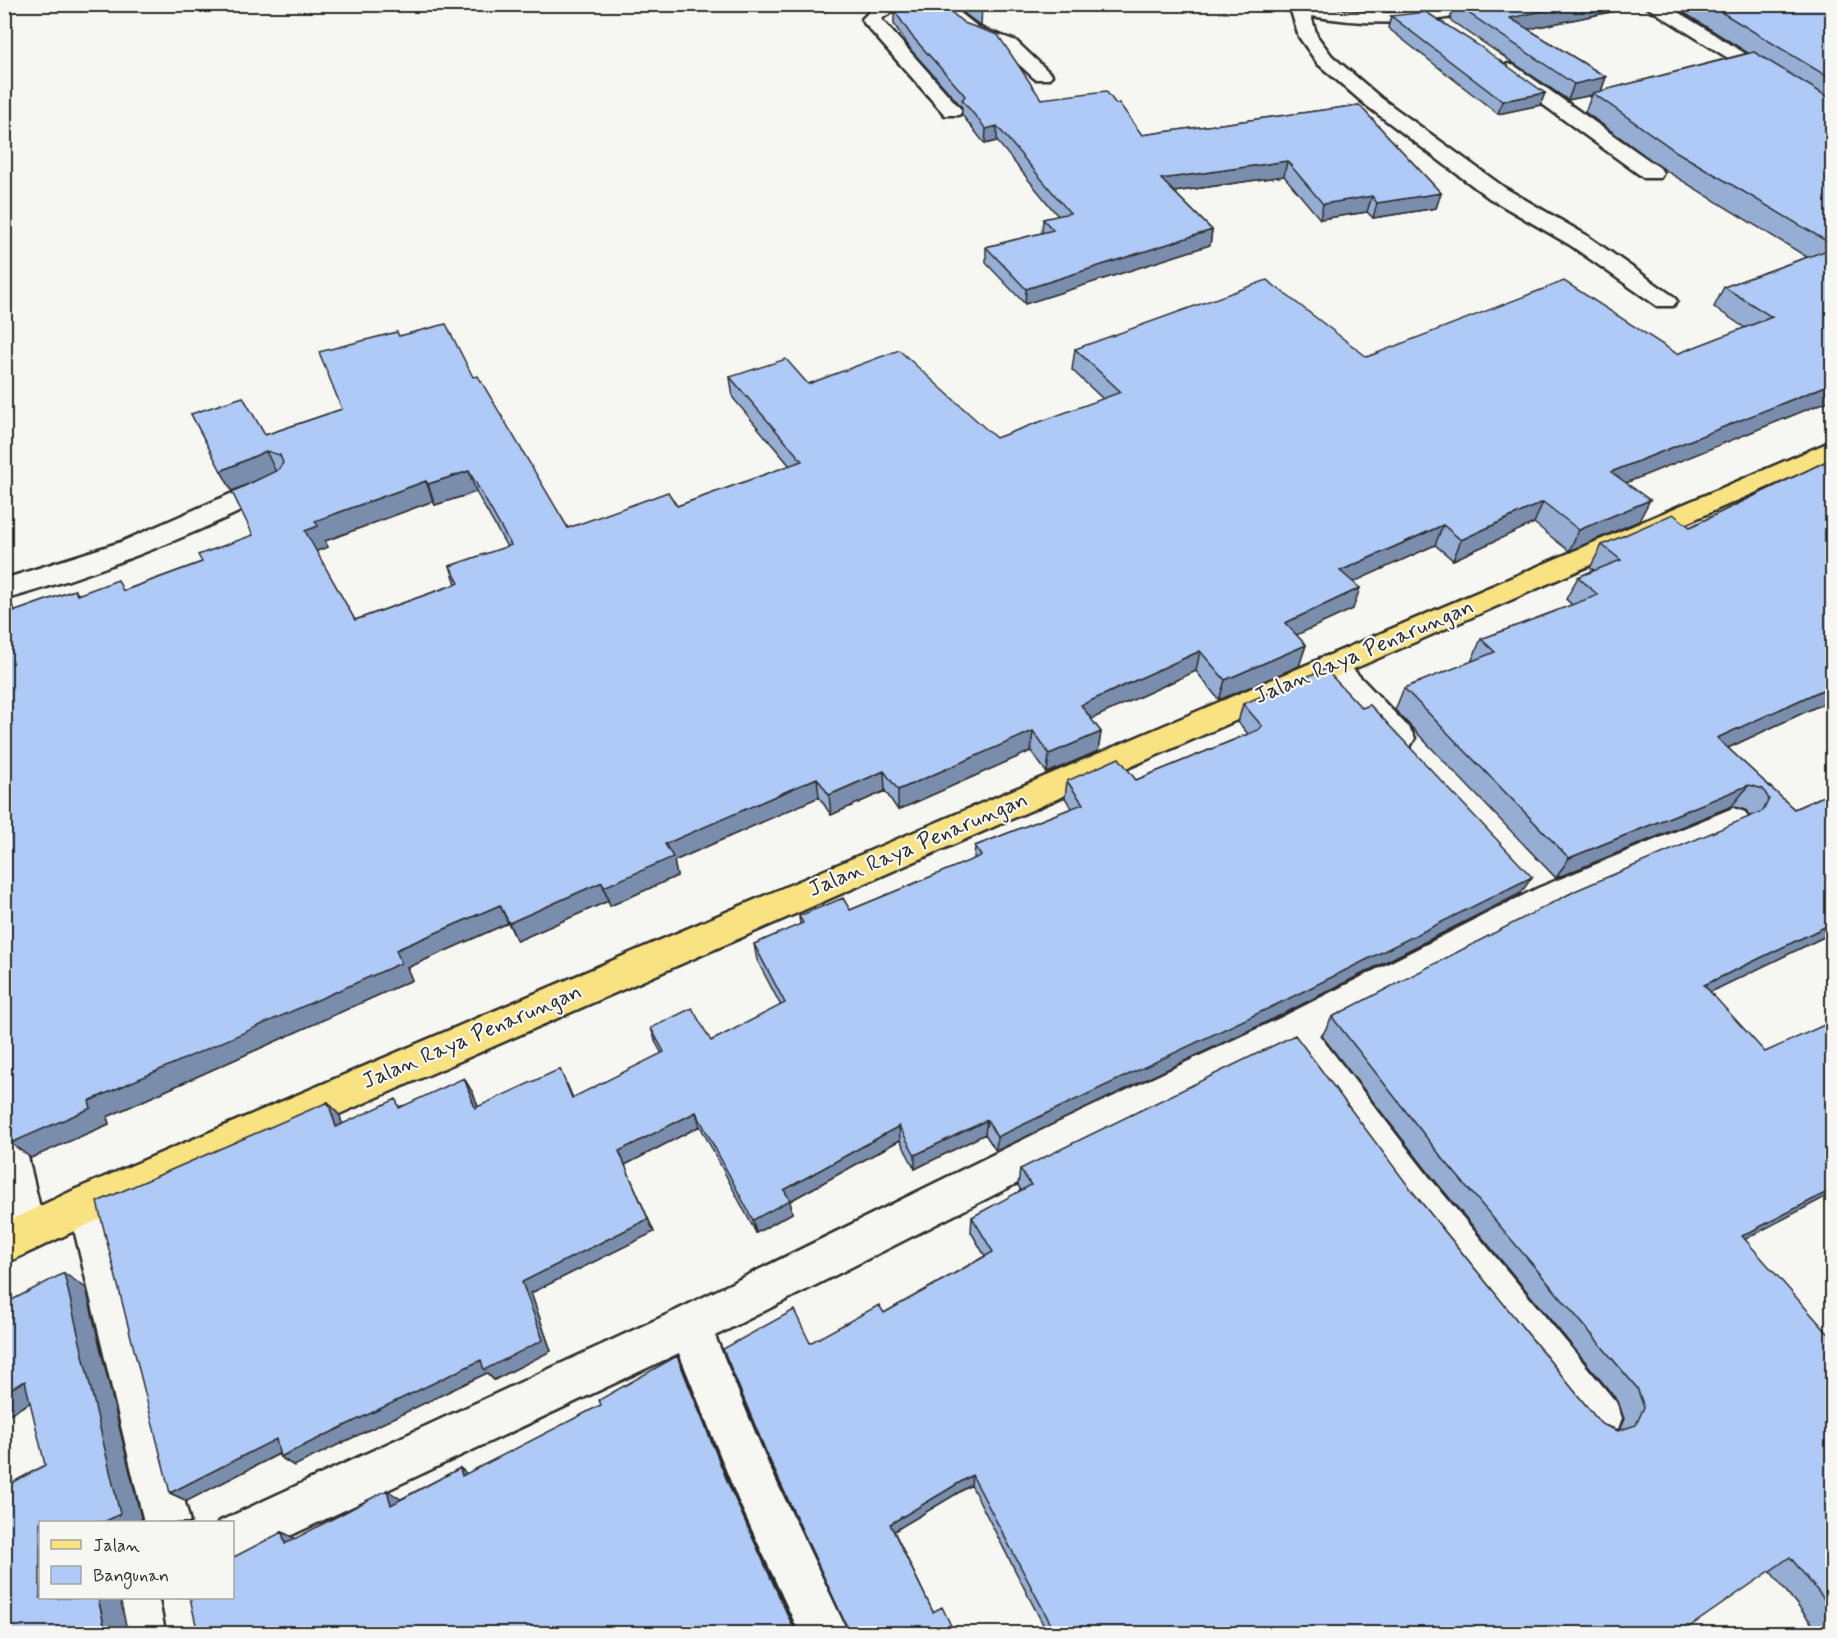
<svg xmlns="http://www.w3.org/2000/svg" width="1837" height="1638" font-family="Mynerve,sans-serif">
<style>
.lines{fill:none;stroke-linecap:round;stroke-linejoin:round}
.stream{fill:#638c9e;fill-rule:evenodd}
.minor-casing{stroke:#2b2b2b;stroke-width:5}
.major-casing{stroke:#2b2b2b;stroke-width:5}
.minor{fill:#f6f6f2;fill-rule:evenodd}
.major{fill:#f8e281;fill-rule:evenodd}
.wall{fill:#96aed4;stroke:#2b2b2b;stroke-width:1.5;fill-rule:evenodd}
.shaded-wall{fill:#7a8dad;stroke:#2b2b2b;stroke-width:1.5}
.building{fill:#afcaf7;stroke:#2b2b2b;stroke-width:1.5;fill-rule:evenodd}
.labels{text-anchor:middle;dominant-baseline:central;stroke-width:4.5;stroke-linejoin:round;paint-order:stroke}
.street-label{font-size:22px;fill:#2b2b2b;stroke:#f6f6f2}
</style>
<rect width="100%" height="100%" fill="#f6f6f2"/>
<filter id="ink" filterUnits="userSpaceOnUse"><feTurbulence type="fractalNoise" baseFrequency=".0167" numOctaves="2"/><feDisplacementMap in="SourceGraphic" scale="12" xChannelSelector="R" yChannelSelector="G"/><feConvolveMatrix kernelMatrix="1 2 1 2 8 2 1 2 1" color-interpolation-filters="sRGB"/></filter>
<g filter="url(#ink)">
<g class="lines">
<path class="stream" d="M769,4l55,3 20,-3 -19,9z"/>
<defs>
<path id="minor" d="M877,4h28l-24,15 78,88 3,4 -3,4h-14l-81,-92 -2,-4z
M928,4h21l29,23 38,14 36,34 -3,4h-14l-33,-30 -38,-14z
M1274,4c39,0 76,9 115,9 37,-1 73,-9 110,-9l-3,4c-63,16 -121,19 -185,8l6,20 15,20 49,42 124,90 81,47 87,61 4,5 -4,5h-16l-87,-61 -81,-47 -122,-92 -49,-42 -19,-27 -8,-26 -14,-3z
M1642,4h23l167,103v14l-7,-2z
M1508,64l7,2 145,102 3,5 -3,5h-16l-143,-104 -3,-4z
M276,474l10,3 3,6 -3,6c-91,46 -184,83 -282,111v-21l117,-37z
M1331,655l11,3 68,71 5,9 -5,9 -11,3 -11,-3 -68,-73 -4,-8 4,-8z
M1733,808l12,4 5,9 -5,9 -183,78 -243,127 111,143 186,224 6,16 -6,16 -16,6 -16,-6 -182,-228 -115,-155 -208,101 -364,184 54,130 80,168h-49l-63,-137 -58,-144 -447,210v-41h-14l457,-211 376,-185 229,-108 258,-130z
M4,1118l14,5 5,13 23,97 -6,14 -14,6 -14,-6 -8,-20z
M88,1185l14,5 6,14 82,318h-46l-76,-318 6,-14z
M161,1598h47l8,36h-48z"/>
<path id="major" d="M1832,441v18l-1730,759 -98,46v-41l70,-33z"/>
</defs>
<use href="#minor" class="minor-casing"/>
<use href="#major" class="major-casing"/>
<use href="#minor" class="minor"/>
<use href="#major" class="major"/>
</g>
<path class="wall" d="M965,4h17l-1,22 -16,-12z
M1434,4h183l-2,7 -87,18 78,48 -5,14 147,-38 -78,-49h163v395l-207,83 13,39 -70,30 -35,-28 -81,37 -18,-15 -82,37v27l-57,26 10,10 -7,21 -80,34 -23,-29 -105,48 10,13 -3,19 -51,22 -16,-22 -133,59 -13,-19 -54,24 -12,-18 -145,64 3,15 -67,30 -2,-5 -91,40 -9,-18 -101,45 5,12 -305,137 2,7 -78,34 -20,-15 5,-532 59,-21 3,4 47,-4 77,-28 51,-27 9,-57 -30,13 -41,-77 74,21 77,-26 57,-73 74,41 95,151 109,-22 113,-40 -57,-68 -3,-21 78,7 188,54 107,-39 -31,-29 3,-21 292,8 310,-3 68,-26 -31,-21 10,-20 83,-30 -139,-85 -83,-60 7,-17 -24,5 -118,-80 4,-15 -17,2zM476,492l31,55 -57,19 6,18 -101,36 -39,-69 12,-4 -3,-6 108,-40 2,4z
M894,10l147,89 75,5 26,31 217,-30 82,88 -5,15 -63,10 -6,-6 -47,7 -36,-43 -110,16 38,38 -2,15 -185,59 -39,-41v-16l56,-14 1,-14 15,-3 -61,-75 -12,3 -23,-29v-7l-1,-2 -50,-56 -17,-26z
M1391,16l154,77 -5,12 -42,9 -110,-86z
M1833,458v241l-105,49 66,61 39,-17v145l-3,-3 -120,58 34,248 89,99v295h-21l5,-4 -47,-59 -722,63 -77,-149 -77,46 39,81 22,22h-757l84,-102 13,7 106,-40 59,-31 7,6 134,-69 76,-49 6,13 52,129 60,131h52l-76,-164 -48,-116 87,-6 74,-30 101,-57 -14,-24 1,-15 49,-26 -3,-6 2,-16 392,22 189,233 18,6 5,-11 -6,-18 -186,-224 -110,-141 10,-19 418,-200 -4,-7 -14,-4 -176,72 -161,-168 9,-22 67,-26 10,-23 91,-34 -6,-6 12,-22 16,-7 -4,-2 12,-23 88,-18z
M1243,704l278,189 -242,123 -283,135 -11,-17 -70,35 -15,-29 -110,61 2,12 -36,20 -56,-107 -75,39 29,67 -123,61 20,58 -57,29 -7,-7 -193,93 -14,-9 -1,-3 -92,47 -17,-8 158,-391 12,14 2,8 59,-18 72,-13 5,14 89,-23 6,14 89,-44 -6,-11 -5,-15 60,13 70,-35 -24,-46 -3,-16 46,-19 -1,-9 51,-6 124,-51 1,-13 97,-38 -7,-10 2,-17 69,-1 112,-46 -10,-12z"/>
<path class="shaded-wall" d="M1574,4h43l-2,7 -110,23 5,-16z
M1606,77l-6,17 -7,-1 -1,2 -24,5 6,-16z
M1545,93l-5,12 -42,9 4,-13z
M997,126v15l-12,3 1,-15z
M1287,161l-3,15 -125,18 2,-15z
M1441,193l-5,15 -63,10 4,-15z
M1372,196l-5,16 -47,7 3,-15z
M1212,230l-2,15 -185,59 1,-15z
M1833,383v16l-232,94 10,-21z
M266,451l10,21 -44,19 -11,-20z
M469,471l7,21 -41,13 -7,-21z
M426,481l7,20 -108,40 3,6 -14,5 -9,-21 10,-10z
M1650,500l-11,21 -70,30 10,-21z
M1543,502l-9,21 -81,37 8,-20z
M1443,525l-8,20 -101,46 6,-20z
M1360,588l-7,21 -74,34 6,-20z
M4,596l14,18 -8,-1z
M1306,645l-7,21 -80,34 6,-20z
M1200,651l-4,20 -118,54 3,-20z
M1833,685v14l-131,61 15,-22z
M1033,731l-2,20 -133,59v-20z
M1101,732l-3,19 -51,22 2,-19z
M884,771l1,20 -54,24 -2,-20z
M817,778l2,19 -145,64 3,15 -67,30 -6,-19 61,-43z
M1749,785l-17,21 -176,72 13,-20z
M1532,877l-11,16 -242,123 -283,135 1,-14z
M602,882l6,19 -91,40 -8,-18z
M500,905l8,18 -101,45 5,12 -305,137 2,7 -78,34 -20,-15 78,-42 307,-151z
M1833,923v9l-3,2 -144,70 18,-19z
M464,1078l9,15 11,29 -9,-14z
M328,1102l12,14 7,25 -11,-14z
M696,1112l4,14 -75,39 -6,-14z
M987,1120l-2,14 -70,35v-14z
M899,1126l1,14 -110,61 2,12 -36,20 -3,-13 31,-30z
M1833,1189v4l-112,59 21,-16z
M648,1219l6,13 -123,61 20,58 -57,29 -7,-7 -193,93 -14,-9 201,-97 41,-78z
M64,1273l22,15 56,234h-38z
M677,1356l6,13 52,129 62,136 -67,-146z
M25,1381l23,12 -44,24v-25z
M276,1439l14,9 -103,53 -17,-8z
M460,1468l12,10 -10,-2z
M972,1475l-1,10 -80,48 -1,-9z
M387,1490l15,10 -11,5z
M282,1532l18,9 -15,3z
M98,1598h22l8,36h-22z"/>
<path class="building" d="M930,4h12l22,19 34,12 43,64 65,-8 10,13 3,-1 23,32 217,-30 82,88 -64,10 -5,-7 -49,8 -36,-43 -126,18 51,51 -186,59 -40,-42 67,-17 -10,-11 27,-6 -73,-87 -11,3 -24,-29 3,-4 -4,-5 -50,-56 -17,-25z
M1455,4h119l-64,14 96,59 -32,7z
M1708,4h125v76z
M1426,12l55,35 64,46 -43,8 -111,-85z
M1754,52l79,48v145l-156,-93 -84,-59z
M1833,248v135l-222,89 39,28 -71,30 -36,-28 -82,38 -18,-15 -103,46 20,17 -75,35 21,22 -81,35 -25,-29 -119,54 20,27 -52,22 -16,-23 -135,59 -14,-19 -55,24 -12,-17 -152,66 8,13 -69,30 -2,-5 -93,41 -9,-18 -104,45 5,13 -312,138 2,7 -80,35 -7,-22v-523l6,15 65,-23 2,5 41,-15 5,11 79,-29 -4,-7 55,-20 -21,-43 46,-22 5,-7 -3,-8 -14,-4 -45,20 -30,-57 52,-17 22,38 77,-26 -23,-57 78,-20 2,4 47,-12 27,53 5,-1 90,152 100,-36 9,14 125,-45 -72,-84 56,-18 22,25 91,-34 97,88 125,-46 -46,-43 192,-69 100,77 197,-76 113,73 95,-37 -48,-30zM469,471l42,74 -61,21 9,17 -104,37 -50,-89 13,-5 -3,-5 111,-40 2,3z
M1833,458v227l-116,53 77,71 39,-17v131l-129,62 61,67 68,-31v168l-91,47 91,103v271l-43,-53 -111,77h-631l6,-4 -82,-155 -82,49 43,88 9,-5 13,27h-757l-8,-36h42v-40l50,-26 3,12 102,-54 4,15 69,-37 2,8 139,-71 -2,-5 78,-44 53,132 64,141h54l-81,-175 -44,-105 71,-39 16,33 69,-38 5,8 109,-61 -21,-35 59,-32 -11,-16 275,-134 117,156 189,233 17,7 18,-6 8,-18 -7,-19 -193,-228 -112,-143 245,-127 186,-79 6,-12 -6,-10 -14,-4 -180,73 -165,-170 91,-36 -14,-13 117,-44 -20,-18 43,-17 -19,-15 71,-31 17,13z
M1325,669l37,39 8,-3 162,172 -246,123 -289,137 -10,-17 -72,35 -16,-29 -115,64 6,10 -37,20 -57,-108 -77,39 29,68 -126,63 21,58 -59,30 -3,-10 -201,97 -4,-18 -106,54 -73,-291 231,-100 8,25 60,-28 3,9 65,-30 11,30 85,-39 12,29 92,-46 -13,-24 41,-20 19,33 74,-38 -31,-59 49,-21 -4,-7 44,-18 7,12 131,-54 -6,-10 108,-42 -16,-23 52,-23 17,22 122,-50 4,-4 -19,-22z
M64,1273l56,241 -16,8h-64v76h58l8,36h-102v-147l41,-22 -20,-84 -21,11v-88z"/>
</g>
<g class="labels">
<g class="street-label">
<text transform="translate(1364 652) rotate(-23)">Jalan Raya Penarungan</text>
<text transform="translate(918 845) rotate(-23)">Jalan Raya Penarungan</text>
<text transform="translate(472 1037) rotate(-23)">Jalan Raya Penarungan</text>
</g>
</g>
<rect width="1837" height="1638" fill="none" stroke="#f6f6f2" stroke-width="24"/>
<rect x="12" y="12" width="1813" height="1614" fill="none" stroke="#2b2b2b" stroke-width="2" filter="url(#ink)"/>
<rect x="39" y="1521" width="195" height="78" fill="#f6f6f2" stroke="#a5a5a2" stroke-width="1.5"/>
<rect x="51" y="1540" width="30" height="9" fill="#f8e281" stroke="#a5a5a2" stroke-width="1.5"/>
<text x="93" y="1551" font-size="18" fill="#2b2b2b">Jalan</text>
<rect x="51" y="1566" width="30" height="18" fill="#afcaf7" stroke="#a5a5a2" stroke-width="1.5"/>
<text x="93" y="1581" font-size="18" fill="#2b2b2b">Bangunan</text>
</svg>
